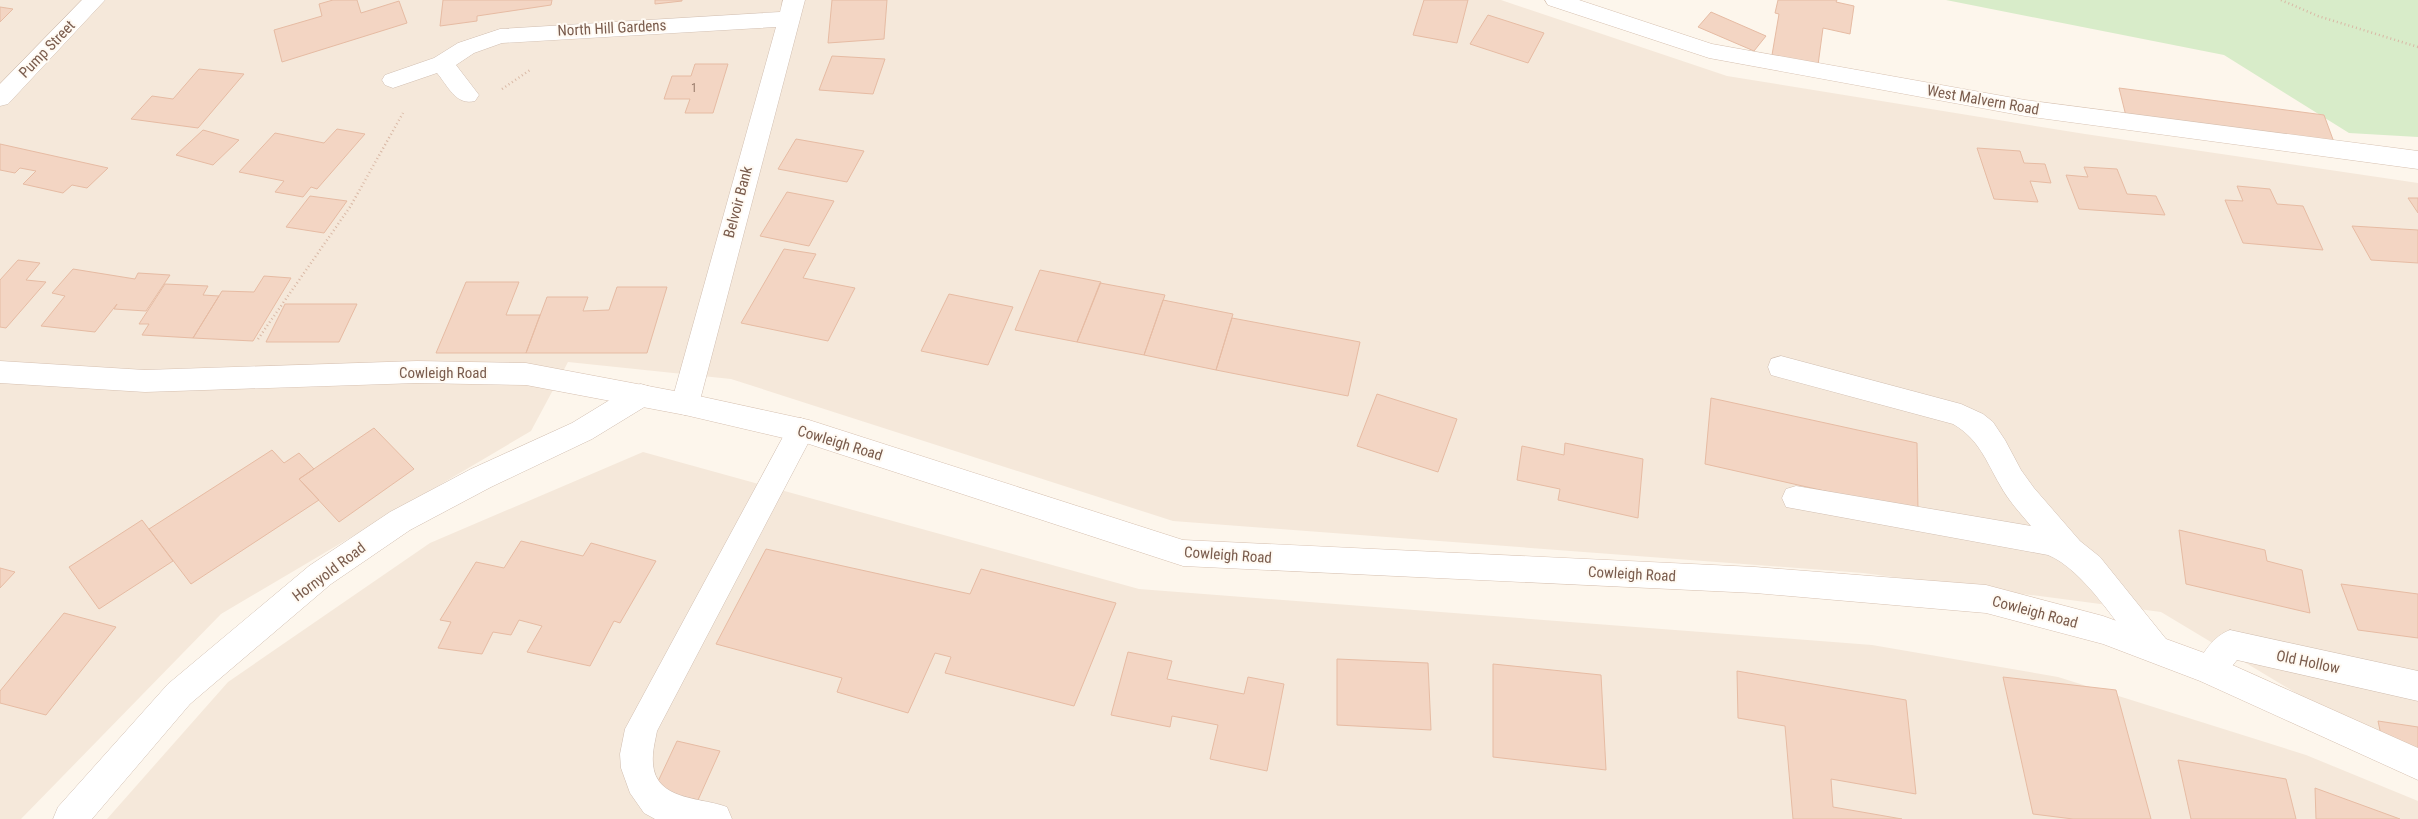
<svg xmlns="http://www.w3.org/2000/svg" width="2418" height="819" font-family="'Roboto Condensed',sans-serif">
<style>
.residential{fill:#f5e8da}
.green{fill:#d8ecc9}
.building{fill:#f3d5c3;stroke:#e6bba3}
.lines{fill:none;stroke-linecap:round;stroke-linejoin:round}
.lane-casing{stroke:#d1beb0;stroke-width:1}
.street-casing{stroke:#d1beb0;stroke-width:1}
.secondary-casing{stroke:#d6c0b0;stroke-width:1}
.path{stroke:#d9b8a5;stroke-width:2.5;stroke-dasharray:1 3;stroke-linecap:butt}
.lane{fill:#fff;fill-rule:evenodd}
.street{fill:#fff;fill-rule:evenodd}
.secondary{fill:#fff;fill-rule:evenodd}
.labels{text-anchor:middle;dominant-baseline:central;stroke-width:4;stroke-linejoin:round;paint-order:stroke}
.number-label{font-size:12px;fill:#987a6a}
.street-label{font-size:15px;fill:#7a5c4d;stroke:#fffaf3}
</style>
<rect width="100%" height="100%" fill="#fdf6ec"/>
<path class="residential" d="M0,0h1501l226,76 358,58 333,49v574l-57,-25 -200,-120 -298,-39 -690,-52 -442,-142 -163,-17 -37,69 -310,183 -200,205h-21z
M643,452l496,137 733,56 186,32 248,78 112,46v18h-2311l121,-137 202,-139z"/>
<path class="green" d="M1946,0h472v137l-69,-4 -125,-78z"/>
<path class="building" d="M333,0h24l4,13 38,-12 8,22 -125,39 -8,-32 48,-14 -3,-12z
M443,0h109l-1,5 -74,11v5l-37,5z
M655,0h27v1l-27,3z
M832,0h55l-3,39 -56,4z
M1424,0h44l-11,43 -44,-8z
M1778,0h59l-1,2 18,4 -4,28 -27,-6 -5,37 -46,-10 7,-41 -4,-1z
M0,7l13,2 -13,13z
M1711,12l55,24 -12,15 -56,-24z
M1488,15l56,18 -16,30 -58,-19z
M832,56l53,3 -12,35 -54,-4z
M695,64h33l-15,49h-28l5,-14h-26l8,-23h19z
M199,69l45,5 -46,54 -67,-9 21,-23 21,3z
M2119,88l205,27 11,30 -209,-29z
M337,129l28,5 -48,55 -6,-2 -8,10 -28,-5 9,-11 -45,-9 36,-39 49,10z
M203,130l36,10 -26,25 -37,-10z
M796,139l68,12 -17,31 -69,-13z
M0,144l108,24 -21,20 -15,-3 -9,8 -40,-9 13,-13 -16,-3 -5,5 -15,-3z
M1977,148l43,3 4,12 21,1 6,19 -21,-2 8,21 -44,-3z
M2084,167l33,2 10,25 29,2 9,19 -86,-6 -13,-34 22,2z
M2237,186l33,3 7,15 26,2 20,44 -80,-7 -18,-43 18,1z
M787,192l47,9 -25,45 -49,-10z
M310,196l37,5 -23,32 -38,-6z
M2408,198h10v15z
M2352,226l66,4v33l-47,-3z
M784,249l32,5 -13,24 52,10 -27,53 -87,-18z
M18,260l22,3 -14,17 20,2 -40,46 -6,-1v-47z
M73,269l62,10 3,-6 32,2 -24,36 -32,-2 3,-5 -22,28 -54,-6 24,-30 -13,-3z
M1040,270l61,12 -24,60 -62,-12z
M264,276l27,2 -38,63 -60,-3 29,-47 32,1z
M466,282h53l-13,33h34l-14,38h-90z
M1100,283l65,12 -21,60 -67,-13z
M165,284l43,2 -5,9 16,1 -26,42 -51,-3 7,-11h-10z
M617,287h50l-20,66h-121l21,-56h41l-5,14 26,-1z
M949,294l64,13 -25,58 -67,-14z
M1163,300l70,14 -17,56 -72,-15z
M285,304h72l-18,38h-73z
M1232,318l128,24 -12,54 -132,-26z
M1377,394l80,25 -19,53 -81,-26z
M1711,398l206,45 1,69 -213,-48z
M374,428l40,41 -75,53 -40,-43z
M1565,443l78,16 -5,59 -80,-18 2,-11 -43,-9 5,-34 42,9z
M272,450l12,13 15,-10 15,16 -15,10 20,21 -128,84 -42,-55z
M142,520l31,41 -74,48 -30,-42z
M2179,530l86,20 2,11 35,9 8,43 -124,-29z
M521,541l62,15 8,-13 65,18 -36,62 -6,-2 -24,45 -63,-14 15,-26 -23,-6 -8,15 -18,-3 -11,22 -44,-6 13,-26 -11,-2 36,-58 28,6z
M766,549l204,45 11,-25 135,34 -42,103 -129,-33 6,-16 -16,-4 -27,60 -71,-21 5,-14 -126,-34z
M0,568l15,4 -15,16z
M2341,584l77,10v44l-60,-8z
M64,613l52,14 -70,88 -46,-12v-12z
M1128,652l44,9 -5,18 77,15 4,-17 36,7 -17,87 -57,-12 8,-34 -46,-9 -2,11 -59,-12z
M1337,659l91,4 3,67 -94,-5z
M1493,664l108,11 5,95 -113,-13z
M1737,671l169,29 10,94 -85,-15 2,28 69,12h-109l-8,-93 -47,-8z
M2003,677l113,13 35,129h-78l-40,-5z
M2378,721l40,6v25l-37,-17z
M677,741l43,10 -22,49 -44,-10z
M2178,760l108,19 10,40h-105z
M2315,788l85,31h-84z"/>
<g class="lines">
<defs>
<path id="lane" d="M1781,356l180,48 22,10 10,8 12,18 16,30 13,18 46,53 20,16 66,82 4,10 -4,10 -11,4 -11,-4c-24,-31 -61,-90 -96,-104l-262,-48 -4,-9 4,-9 10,-3 235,40c-11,-13 -23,-26 -31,-41 -14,-24 -21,-46 -47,-61l-182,-49 -3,-8 3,-8z
M801,418l10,4 4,8 -158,301c-2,11 -5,21 -4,32 2,38 48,34 74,44l5,12h-77l-11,-6 -14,-20 -9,-25 -1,-14 5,-25 166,-307z"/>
<path id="street" d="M82,0h23l-97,104 -8,2v-22z
M783,0h22l-106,404 -4,8 -10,3 -10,-3 -4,-8 105,-377 -274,16 -28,10 -18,12 23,30 -4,6c-19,5 -27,-15 -38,-28l-44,15 -8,-3 -3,-5 3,-5 49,-17 24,-15 42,-14 280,-17z
M641,384l10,3 4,8 -4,8 -59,36 -101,48 -81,43 -79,54 -141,120 -98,115h-39l5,-12 110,-123 141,-118 81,-54 81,-43 101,-46 59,-36z
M2230,630l188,41v30l-181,-41 -16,20 -11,5 -11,-5 -5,-10c8,-16 19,-34 36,-40z"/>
<path id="secondary" d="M1545,0h34l133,44 313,56 393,51v18l-393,-53 -316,-58 -161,-53z
M0,361l145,9 272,-9 109,2 159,30 124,27 374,120 572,27 231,18 117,31 107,39 208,93v32l-218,-99 -97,-37 -117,-31 -231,-20 -572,-27 -374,-122 -124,-29 -159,-30 -109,-2 -272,9 -145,-9z"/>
</defs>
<use href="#lane" class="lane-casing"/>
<use href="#street" class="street-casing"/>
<use href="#secondary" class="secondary-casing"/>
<path class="path" d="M2281,0l37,16 100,31
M502,89l28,-19
M258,339l92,-132 53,-94"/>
<use href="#lane" class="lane"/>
<use href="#street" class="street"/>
<use href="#secondary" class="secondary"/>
</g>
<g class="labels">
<g class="number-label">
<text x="694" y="88">1</text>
</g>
<g class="street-label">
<text transform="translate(612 28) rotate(-3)">North Hill Gardens</text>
<text transform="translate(47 49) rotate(-46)">Pump Street</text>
<text transform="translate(1983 100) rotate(10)">West Malvern Road</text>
<text transform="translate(738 202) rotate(-75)">Belvoir Bank</text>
<text x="443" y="373">Cowleigh Road</text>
<text transform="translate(840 443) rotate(17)">Cowleigh Road</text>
<text transform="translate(1228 555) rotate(4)">Cowleigh Road</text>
<text transform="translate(329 572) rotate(-37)">Hornyold Road</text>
<text transform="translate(1632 574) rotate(3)">Cowleigh Road</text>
<text transform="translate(2035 612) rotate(15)">Cowleigh Road</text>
<text transform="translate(2308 662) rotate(12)">Old Hollow</text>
</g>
</g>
</svg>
